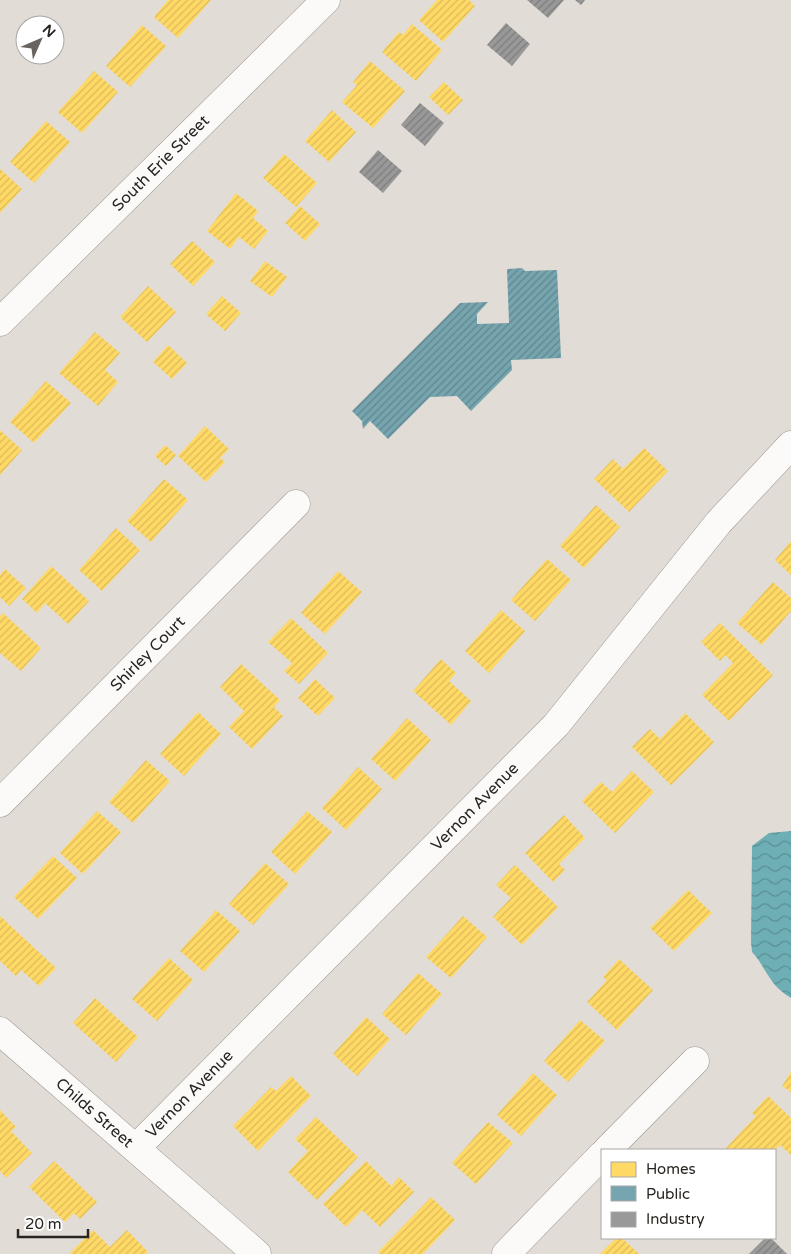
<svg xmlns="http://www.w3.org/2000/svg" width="791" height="1254" font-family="'Varela Round',sans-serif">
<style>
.water{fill:url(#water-waves)}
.homes{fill:url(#homes-hatch)}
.public{fill:url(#public-hatch)}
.industry{fill:url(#industry-hatch)}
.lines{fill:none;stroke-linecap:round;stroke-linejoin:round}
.minor-casing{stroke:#9c9893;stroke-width:29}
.minor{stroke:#fbfaf9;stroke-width:28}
.labels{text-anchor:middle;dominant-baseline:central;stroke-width:5;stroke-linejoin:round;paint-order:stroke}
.street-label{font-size:16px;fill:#28241f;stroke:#fff}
</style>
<defs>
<pattern id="water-waves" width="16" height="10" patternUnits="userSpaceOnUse" patternTransform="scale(1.25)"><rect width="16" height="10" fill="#6eafb6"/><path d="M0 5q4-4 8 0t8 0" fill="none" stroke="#5a8e93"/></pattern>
<pattern id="homes-hatch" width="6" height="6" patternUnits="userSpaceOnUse" patternTransform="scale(1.25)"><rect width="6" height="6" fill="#ffd966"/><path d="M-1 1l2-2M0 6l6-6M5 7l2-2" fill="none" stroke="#dbba58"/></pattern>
<pattern id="public-hatch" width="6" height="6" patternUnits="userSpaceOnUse" patternTransform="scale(1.25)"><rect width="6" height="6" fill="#76a5af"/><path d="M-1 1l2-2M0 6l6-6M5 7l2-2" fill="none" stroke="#61868e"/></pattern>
<pattern id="industry-hatch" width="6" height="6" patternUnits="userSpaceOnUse" patternTransform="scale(1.25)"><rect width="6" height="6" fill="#999"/><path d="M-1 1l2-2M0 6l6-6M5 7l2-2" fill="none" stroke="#7d7d7c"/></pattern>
</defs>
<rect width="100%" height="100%" fill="#e2dcd6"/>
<path class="water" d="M791,831v167c-23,-14 -23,-28 -39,-46l-1,-10 1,-96 17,-13z"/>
<path class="homes" d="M168,0h43l-33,38 -24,-21z
M437,0h32l6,6 -32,36 -24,-22z
M412,24l30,26 -26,31 -34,-29 17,-20 4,3z
M142,25l24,21 -36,41 -24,-21z
M370,61l35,30 -32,37 -31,-26 15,-17 -4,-3z
M94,71l24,21 -36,41 -24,-21z
M444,82l19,18 -15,15 -19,-18z
M332,110l24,22 -27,30 -24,-21z
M46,121l24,21 -36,41 -24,-21z
M284,154l33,29 -21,24 -33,-29z
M0,169l22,20 -22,24z
M236,193l22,18 -5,7 15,13 -14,18 -15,-12 -9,12 -23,-18z
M300,206l20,18 -15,17 -20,-18z
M192,241l23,21 -22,24 -23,-22z
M265,261l22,16 -15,20 -22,-16z
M148,286l28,26 -29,30 -27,-25z
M222,296l19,17 -16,18 -19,-17z
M95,332l25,21 -15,17 13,12 -20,24 -39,-33z
M168,345l19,18 -15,16 -19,-17z
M46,381l25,22 -37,40 -24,-21z
M205,426l24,23 -9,9 5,4 -19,20 -28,-26z
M0,430l22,20 -22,25z
M165,445l11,10 -10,11 -11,-10z
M644,448l24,23 -39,41 -35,-33 19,-20 10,10z
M164,479l24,21 -37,42 -24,-21z
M596,505l24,22 -36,41 -24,-22z
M116,528l24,22 -38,41 -23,-21z
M791,541v34l-16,-15z
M547,559l24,21 -36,41 -24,-21z
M51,566l38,35 -21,23 -23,-21 -8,10 -15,-14z
M5,569l21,19 -17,18 -9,-9v-22z
M338,571l24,21 -37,42 -24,-21z
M773,582l18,16v13l-29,34 -25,-22z
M501,610l24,21 -36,42 -24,-22z
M3,613l38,35 -20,23 -21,-18v-37z
M291,618l37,35 -29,31 -15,-13 8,-8 -24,-21z
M720,623l53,52 -44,46 -27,-26 31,-32 -8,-8 -5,6 -19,-19z
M441,659l15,14 -7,8 22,20 -20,24 -38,-34z
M241,664l39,36 -6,7 9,9 -31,33 -23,-22 15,-16 -24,-24z
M315,679l20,19 -17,18 -20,-18z
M198,712l23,22 -37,42 -24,-22z
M685,713l29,29 -43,43 -39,-38 18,-18 10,10z
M407,718l24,22 -36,41 -24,-22z
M146,760l24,21 -37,42 -24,-21z
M358,767l24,22 -36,41 -24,-22z
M632,771l22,21 -39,41 -33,-32 19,-19 11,10z
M97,811l24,21 -38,42 -23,-21z
M307,811l25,21 -37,42 -24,-22z
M564,815l21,23 -26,26 6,6 -12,12 -28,-29z
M53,856l24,22 -39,41 -24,-22z
M265,863l24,21 -36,41 -24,-21z
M515,865l43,42 -36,38 -29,-28 18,-19 -15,-13z
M688,890l24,23 -38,38 -24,-23z
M216,910l24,21 -36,41 -24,-21z
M0,916l56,52 -17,18 -18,-16 -5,6 -16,-15z
M463,916l24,21 -36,41 -25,-21z
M169,958l24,22 -36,41 -25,-22z
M619,959l34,31 -36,40 -30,-28 20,-22 -4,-3z
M418,973l24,21 -36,41 -24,-21z
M95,998l43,39 -22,25 -43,-39z
M366,1017l24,22 -33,37 -24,-22z
M580,1020l25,21 -37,41 -24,-21z
M791,1072v20l-9,-6z
M533,1073l24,22 -36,41 -24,-21z
M291,1076l20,20 -53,55 -25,-25 38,-39 5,4z
M768,1096l23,22v37l-11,-10 -5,5h-46l-3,-2 30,-32 -4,-3z
M0,1110l16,17 -5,4 21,22 -26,25 -6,-7z
M316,1117l42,40 -41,43 -29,-28 20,-21 -13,-12z
M488,1122l25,21 -37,41 -24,-21z
M54,1161l43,41 -17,17 -6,-6 -9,9 -36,-35z
M366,1161l25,25 8,-9 15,15 -34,35 -18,-17 -16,17 -23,-23z
M431,1197l24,23 -32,34h-43l-2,-2z
M93,1230l17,17 17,-17 21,22 -2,2h-75l-1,-1z
M616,1238h6l17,16h-39z"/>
<path class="public" d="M522,268l3,3 32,-1 4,88 -50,2 1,10 -41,41 -14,-15 -27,1 -42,42 -18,-18 -7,8 -1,-8 -10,-10 108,-108 28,-1 -11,12v10l32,-1 -2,-54z"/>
<path class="industry" d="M527,0h37l-16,18z
M575,0h10l-4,5z
M506,23l24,21 -18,22 -25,-21z
M420,103l24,20 -19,23 -24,-21z
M378,150l24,21 -19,22 -24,-21z
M765,1238h6l16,16h-38z"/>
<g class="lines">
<defs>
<g id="minor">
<path id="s1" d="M0,322l326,-322"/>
<path id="s2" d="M0,803l296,-299"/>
<path id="s3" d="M0,1031l257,223"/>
<path id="s4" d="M136,1148l420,-423 163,-203 72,-77"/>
<path d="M607,1150l88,-89"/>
<path d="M506,1254l96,-99"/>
</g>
</defs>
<use href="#minor" class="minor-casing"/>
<use href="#minor" class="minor"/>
</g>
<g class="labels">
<g class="street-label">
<text stroke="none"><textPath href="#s1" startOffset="226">South Erie Street</textPath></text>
<text stroke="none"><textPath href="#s2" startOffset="210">Shirley Court</textPath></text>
<text stroke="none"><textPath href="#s4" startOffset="481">Vernon Avenue</textPath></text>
<text stroke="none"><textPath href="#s4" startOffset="76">Vernon Avenue</textPath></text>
<text stroke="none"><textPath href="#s3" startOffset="125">Childs Street</textPath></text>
</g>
</g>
<rect x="601" y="1149" width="175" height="90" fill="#ffffff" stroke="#a9a7a5"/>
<rect x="611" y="1162" width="25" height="15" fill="#ffd966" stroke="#a9a7a5"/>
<text x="646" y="1174" font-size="15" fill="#28241f">Homes</text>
<rect x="611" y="1186" width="25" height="15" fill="#76a5af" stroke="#a9a7a5"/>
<text x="646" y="1199" font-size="15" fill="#28241f">Public</text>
<rect x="611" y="1212" width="25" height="15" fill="#999999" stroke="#a9a7a5"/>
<text x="646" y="1224" font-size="15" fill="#28241f">Industry</text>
<g transform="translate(40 40) rotate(45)"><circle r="24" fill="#ffffff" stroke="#a9a7a5"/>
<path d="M0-4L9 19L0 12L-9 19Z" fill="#69645f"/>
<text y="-8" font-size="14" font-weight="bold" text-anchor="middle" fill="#28241f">N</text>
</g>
<path d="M18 1229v8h70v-8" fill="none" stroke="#28241f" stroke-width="2.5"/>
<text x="25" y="1229" font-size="15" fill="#28241f" stroke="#ffffff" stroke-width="4" paint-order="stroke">20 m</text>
</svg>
